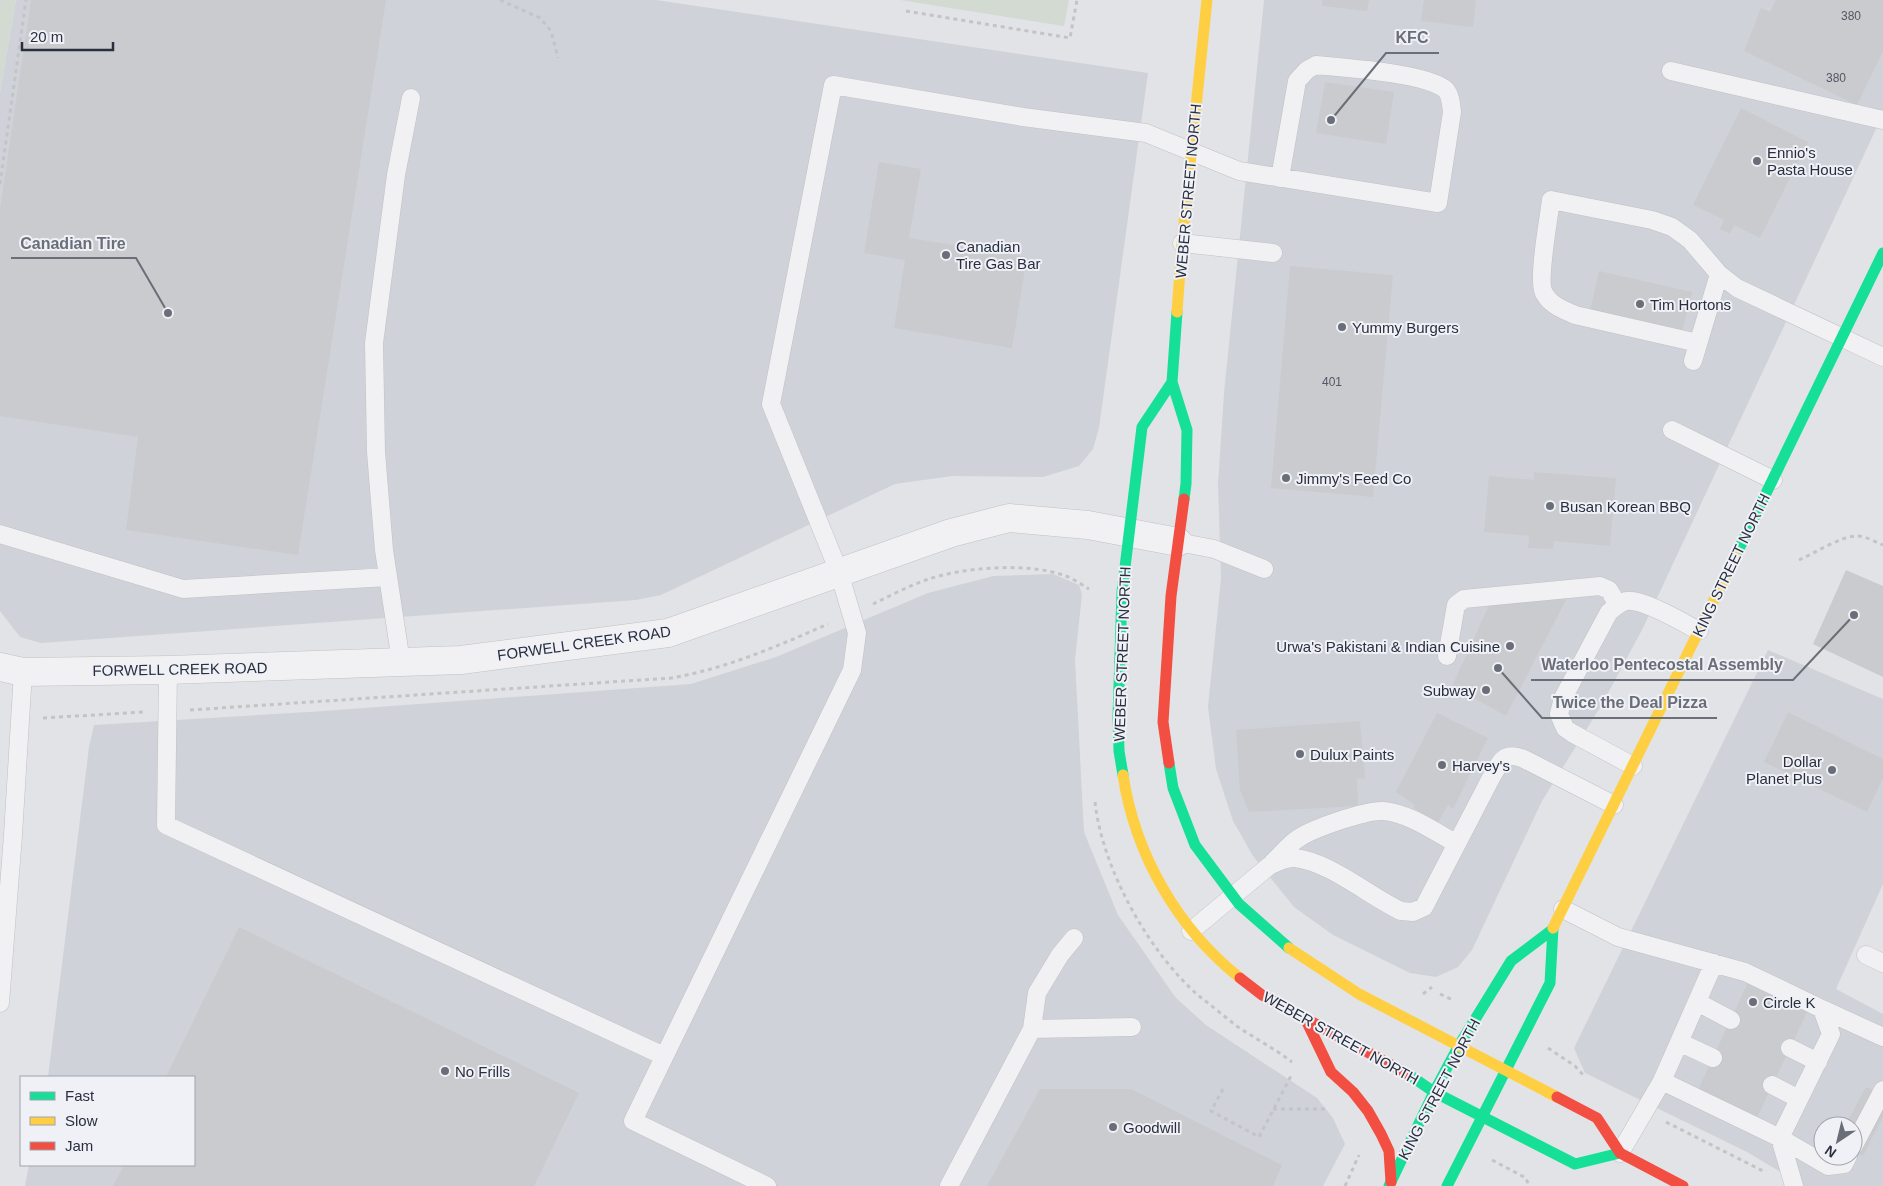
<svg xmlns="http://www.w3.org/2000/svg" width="1883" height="1186" font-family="Arial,sans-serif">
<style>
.built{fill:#d0d2d9;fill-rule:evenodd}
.green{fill:#d2dad2}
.building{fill:#cacbce}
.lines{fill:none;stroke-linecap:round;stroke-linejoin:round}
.lane-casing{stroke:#c0c1c4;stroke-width:19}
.street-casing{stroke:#c0c1c4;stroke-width:29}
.path{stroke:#c3c4c8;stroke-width:3;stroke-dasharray:4 4;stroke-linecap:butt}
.lane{stroke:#f1f1f3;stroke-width:18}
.street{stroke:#f1f1f3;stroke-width:28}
.fast{stroke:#16e098;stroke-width:11}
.slow{stroke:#ffcf43;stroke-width:11}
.jam{stroke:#f24e42;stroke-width:11}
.poi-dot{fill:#6a6e79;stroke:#eff1f6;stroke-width:2}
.labels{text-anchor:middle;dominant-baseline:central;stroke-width:4;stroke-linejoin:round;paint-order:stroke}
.number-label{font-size:12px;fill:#525764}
.poi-label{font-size:15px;fill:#292f3f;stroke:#eff1f6;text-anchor:start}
.street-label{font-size:15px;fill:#292f3f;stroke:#eff1f6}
.leader{fill:none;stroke:#6a6e79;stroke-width:2}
.callout-dot{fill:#6a6e79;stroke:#eff1f6;stroke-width:2}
.callout-label{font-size:16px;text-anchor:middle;font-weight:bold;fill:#6a6e79;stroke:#eff1f6;stroke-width:4;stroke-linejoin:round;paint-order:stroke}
</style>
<rect width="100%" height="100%" fill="#e2e3e6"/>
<path class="built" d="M16,0h640l492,73 -49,355 -6,21 -14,17 -36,11 -91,-1 -57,8 -234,111 -25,5 -595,43 -21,-6 -20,-26v-518z
M1264,0h619v114l-240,514 -42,78 -59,95 -70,149 -14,17 -22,10 -26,-4 -77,-38 -39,-28 -41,-51 -20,-35 -17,-52 -8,-62 13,-129 -3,-94 6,-91z
M1053,574l26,11 3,9 -7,66 9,172 34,83 58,83 30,27 111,73 16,20 12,26 -22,42h-1298l4,-21h165v-88h-146l41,-330 5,-22 215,-13 382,-28 85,-27 152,-64 65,-17z
M1768,650l115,49v185l-47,105 47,25v172h-79l-57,-34 -162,-79 -11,-25zM1823,1126h30v30h-30z"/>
<path class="green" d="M0,0h16l-16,93z
M900,0h169l-5,26z"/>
<path class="building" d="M31,0h355l-88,555 -172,-25 12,-93 -138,-21v-207z
M1322,0h47l-2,11 -45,-5z
M1424,0h52l-3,27 -52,-6z
M1776,0h107v51l-26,54 -113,-54 17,-43 9,4z
M1325,82l69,10 -8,52 -70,-11z
M1741,108l67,34 -48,96 -26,-13 -4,9 -10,-5 4,-9 -31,-15z
M879,162l42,7 -12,69 118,19 -15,91 -118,-20 11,-68 -41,-7z
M1290,266l103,9 -20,222 -102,-9z
M1599,271l93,21 -10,40 -92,-21z
M1534,472l82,6 -6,68 -56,-5 -1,8 -25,-1 1,-12 -45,-4 5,-56 45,4z
M1846,570l37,16v91l-70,-33z
M1568,596l-62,120 -54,-30 38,-83z
M1788,712l95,47v19l-16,34 -103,-50z
M1437,713l51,25 -35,71 -5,-4 -11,19 -23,-16 1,-3 -19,-13z
M1360,721l5,57 -8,1 1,27 -109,6 -9,-22 -4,-60z
M239,927l340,166 -45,93h-421l11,-21h70v-88h-28z
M1749,980l60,28 -53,112 -59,-28z
M1866,1087l17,8v22l-20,39 -10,-6v-24h-8z
M1040,1089h91l151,76 -9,21h-286z"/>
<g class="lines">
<defs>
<path id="lane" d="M1671,71l212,49
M1182,243l91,10
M1698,343l-123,-28c-11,-5 -25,-10 -31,-22 -7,-12 5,-76 7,-93l101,20 20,7 18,13 29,34 18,14 146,69
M1693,361l26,-87
M1672,430l101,50
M0,534l183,55 205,-12
M1178,542l36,7 50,20
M1447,656l9,-51 8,-6 136,-13 9,4 9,15
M401,662l-17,-112 -8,-98 -2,-109 22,-168 15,-77
M168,670l-2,155 498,231
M1633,766l-61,-33 -7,-5 -6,-14 4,-16 46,-86c5,-4 10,-9 17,-11 16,-3 58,22 73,30
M1273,862c8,-7 15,-16 23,-22 14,-11 70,-30 87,-29 26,2 52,21 74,33
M1563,909l55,28 127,35 77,37 9,25 -51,104 48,28 16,-2 4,-8
M1191,931l78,-65c8,-4 17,-9 26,-8 35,4 74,38 106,53l12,1 11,-5 68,-131c10,-16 12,-25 32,-17l90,46
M1866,955l17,8
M1697,1002l34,18
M0,1003l13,-168 10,-163
M1822,1009l61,28
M1032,1029l100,-2
M1679,1042l34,16
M1790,1048l28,14
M1662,1081l52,-118
M1772,1085l27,14
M1853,1147l30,-57
M1620,1153l42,-72 118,57 14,48
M767,1186l-134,-65 219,-451 5,-37 -18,-61 -68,-168 62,-319 190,32 123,16 93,38 199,32 14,-91c-1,-7 -1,-16 -6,-22 -18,-17 -103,-22 -130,-25l-9,5 -10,11 -17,97
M949,1186l83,-157 5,-36 23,-38 14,-17"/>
<path id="street" d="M0,667l23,5 145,-2 293,-10 207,-27 283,-100 58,-15 79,7 90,17"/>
</defs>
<use href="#lane" class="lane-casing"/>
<use href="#street" class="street-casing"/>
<path class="path" d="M500,0l40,18 11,13 7,27
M906,11l164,27 7,-38
M0,184l26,-184
M1799,560c16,-7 42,-24 58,-24 9,0 18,6 26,9
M873,604c17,-8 35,-18 53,-24 37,-13 102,-18 140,-4 8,3 16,9 23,13
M190,710l481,-32c54,-9 107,-32 157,-54
M43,718l101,-6
M1095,802c7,66 54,151 104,194 13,10 26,21 39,31 18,12 37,22 54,35
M1423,994l9,-7
M1440,994l13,6
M1548,1048l27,18 9,10
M1223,1089l-12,22 48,26 32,-61
M1273,1109h53
M1666,1122l99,50
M1492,1160l34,18 3,8
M1345,1186l14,-31"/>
<use href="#lane" class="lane"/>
<use href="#street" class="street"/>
<path class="fast" d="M1177,312l-5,70 15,48 -1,54 -2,15
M1735,557l148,-304
M1169,763l4,25 22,57 44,59 50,44
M1123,775l-4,-24 -1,-34 4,-125 20,-165 30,-45
M1408,1074l26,18 141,72 45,-11
M1389,1186l45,-94 24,-45 53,-86 41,-31
M1447,1186l103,-203 3,-55"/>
<path class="slow" d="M1177,312l5,-69 25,-243
M1123,775c12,79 54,153 117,203
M1553,928l182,-371
M1289,948l70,46 198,103"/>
<path class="jam" d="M1169,763l-6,-41 8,-126 13,-97
M1240,978l22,17 146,79
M1306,1020l25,52 22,20 15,19 13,23 8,17 2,31
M1557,1097l40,21 23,35 63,33"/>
</g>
<g class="poi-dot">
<circle cx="1757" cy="161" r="5"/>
<circle cx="946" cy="255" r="5"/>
<circle cx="1640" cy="304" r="5"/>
<circle cx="1342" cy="327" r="5"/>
<circle cx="1286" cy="478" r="5"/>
<circle cx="1550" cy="506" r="5"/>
<circle cx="1510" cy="646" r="5"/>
<circle cx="1486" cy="690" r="5"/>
<circle cx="1300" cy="754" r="5"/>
<circle cx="1442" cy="765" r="5"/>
<circle cx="1832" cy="770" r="5"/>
<circle cx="1753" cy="1002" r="5"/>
<circle cx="445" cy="1071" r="5"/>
<circle cx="1113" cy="1127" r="5"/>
</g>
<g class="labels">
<g class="number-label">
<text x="1851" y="16">380</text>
<text x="1836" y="78">380</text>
<text x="1332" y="382">401</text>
</g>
<g class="poi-label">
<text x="1767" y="152">Ennio's<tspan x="1767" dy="17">Pasta House</tspan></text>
<text x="956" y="246">Canadian<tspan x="956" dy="17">Tire Gas Bar</tspan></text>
<text x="1650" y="304">Tim Hortons</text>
<text x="1352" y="327">Yummy Burgers</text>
<text x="1296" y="478">Jimmy's Feed Co</text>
<text x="1560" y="506">Busan Korean BBQ</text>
<text x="1500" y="646" text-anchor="end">Urwa's Pakistani &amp; Indian Cuisine</text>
<text x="1476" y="690" text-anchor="end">Subway</text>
<text x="1310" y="754">Dulux Paints</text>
<text x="1822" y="761" text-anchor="end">Dollar<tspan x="1822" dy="17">Planet Plus</tspan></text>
<text x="1452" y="765">Harvey's</text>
<text x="1763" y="1002">Circle K</text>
<text x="455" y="1071">No Frills</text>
<text x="1123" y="1127">Goodwill</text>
</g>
<g class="street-label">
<text transform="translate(1188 191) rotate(-85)">WEBER STREET NORTH</text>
<text transform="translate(1731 565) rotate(-64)">KING STREET NORTH</text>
<text transform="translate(584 643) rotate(-8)">FORWELL CREEK ROAD</text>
<text transform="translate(1122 654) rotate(-88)">WEBER STREET NORTH</text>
<text transform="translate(180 669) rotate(-1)">FORWELL CREEK ROAD</text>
<text transform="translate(1341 1038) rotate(29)">WEBER STREET NORTH</text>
<text transform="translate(1439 1089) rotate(-62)">KING STREET NORTH</text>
</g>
</g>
<path class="leader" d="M1331 120L1386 53H1439M168 313L136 258H11M1854 615L1793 680H1531M1498 668L1542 718H1717"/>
<g class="callout-dot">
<circle cx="1331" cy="120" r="5"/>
<circle cx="168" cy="313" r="5"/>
<circle cx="1854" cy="615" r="5"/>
<circle cx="1498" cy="668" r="5"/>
</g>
<g class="callout-label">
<text x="1412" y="43">KFC</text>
<text x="73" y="249">Canadian Tire</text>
<text x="1662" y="670">Waterloo Pentecostal Assembly</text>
<text x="1630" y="708">Twice the Deal Pizza</text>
</g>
<rect x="20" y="1076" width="175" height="90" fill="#eff1f6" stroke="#a0a3ad"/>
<rect x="30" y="1092" width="25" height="8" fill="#16e098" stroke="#a0a3ad"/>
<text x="65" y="1101" font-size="15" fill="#292f3f">Fast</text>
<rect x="30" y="1117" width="25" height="8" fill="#ffcf43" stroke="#a0a3ad"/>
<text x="65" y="1126" font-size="15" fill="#292f3f">Slow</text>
<rect x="30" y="1142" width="25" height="8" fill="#f24e42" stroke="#a0a3ad"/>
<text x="65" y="1151" font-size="15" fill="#292f3f">Jam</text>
<g transform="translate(1838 1141) rotate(215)"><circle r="24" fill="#eff1f6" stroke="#a0a3ad"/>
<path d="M0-4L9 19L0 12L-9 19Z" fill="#6a6e79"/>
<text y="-8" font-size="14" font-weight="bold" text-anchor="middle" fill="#292f3f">N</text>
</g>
<path d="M22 42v8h91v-8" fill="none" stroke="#292f3f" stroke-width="2.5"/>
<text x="30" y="42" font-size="15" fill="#292f3f" stroke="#eff1f6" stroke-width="4" paint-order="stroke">20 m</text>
</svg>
